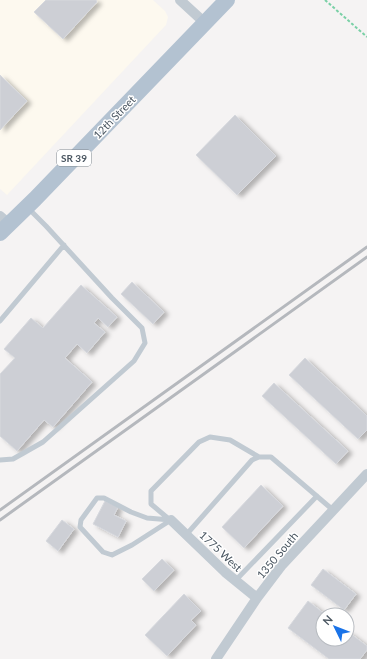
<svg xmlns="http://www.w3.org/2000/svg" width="367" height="659" font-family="Lato,sans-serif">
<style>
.commercial{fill:#fdf9ef}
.building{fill:#cdcfd5;stroke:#d7d9de;filter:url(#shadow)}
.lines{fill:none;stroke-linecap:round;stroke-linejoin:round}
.path{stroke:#7ad0a6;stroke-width:2;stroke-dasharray:3 2;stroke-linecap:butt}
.lane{stroke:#c1cad2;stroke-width:5}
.street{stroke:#c1cad2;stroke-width:10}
.primary{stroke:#b3c2d1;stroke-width:16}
.rail{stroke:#b5b8bd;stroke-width:3}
.labels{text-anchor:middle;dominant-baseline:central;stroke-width:3;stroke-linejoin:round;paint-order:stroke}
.shield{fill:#fff;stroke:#808990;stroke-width:1}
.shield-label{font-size:10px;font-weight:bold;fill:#4a5661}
.street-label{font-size:11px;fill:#4a5661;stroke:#fff}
</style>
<defs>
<filter id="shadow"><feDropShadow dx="4.5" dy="2.5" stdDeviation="2" flood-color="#0004"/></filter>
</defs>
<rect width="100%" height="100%" fill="#f5f3f3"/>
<path class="commercial" d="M0,0h153l12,11 3,6 -2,8 -159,170 -7,-6z"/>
<path class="building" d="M46,0h50l1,2 -34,37 -29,-27z
M0,75l27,26 -27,29z
M235,115l41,41 -39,39 -41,-40z
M132,282l32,30 -11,12 -32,-30z
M81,285l36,32 -9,10 -10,-9 -4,5 11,9 -18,21 -10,-9 -12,14 27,24 -39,45 -9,-7 -27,31 -17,-15v-62l15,-16 -11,-9 27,-31 12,10z
M305,358l62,58v14l-9,9 -69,-64z
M274,383l74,68 -12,13 -74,-68z
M261,485l22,21 -39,42 -22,-21z
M105,501l13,6 -4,8 12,6 -8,16 -25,-13z
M62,520l12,9 -16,22 -12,-10z
M162,559l12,11 -20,21 -12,-12z
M323,569l33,25 -12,16 -33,-25z
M184,594l17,17 -10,9 5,5 -29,31 -22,-21z
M308,601l18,14h-3v24h24v-8l20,15v4l-7,9h-31l-41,-31z"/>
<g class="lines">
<path class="path" d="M325,0l42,37"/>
<path class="lane" d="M0,321l64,-76
M0,460l13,-1 30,-17 91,-81 11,-18 -3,-15 -30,-30 -66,-72 -17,-17
M97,498h7l27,14 16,6 24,2 -39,25 -20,10 -9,-3 -23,-25 1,-7z
M170,520l-19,-16v-13l48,-49 11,-5 20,3 29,17
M186,535l66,-75 7,-3h12l62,53
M235,581l82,-85"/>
<path class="street" d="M180,0l25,23
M0,216l9,8
M171,520l54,52 32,26
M216,659l41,-61 25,-33 85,-91"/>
<path class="primary" d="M0,233l35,-34 192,-199"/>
<path class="rail" d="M0,510l367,-263
M0,520l367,-263"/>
</g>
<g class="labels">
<rect class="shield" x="57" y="150" width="34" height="16" rx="3"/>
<g class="shield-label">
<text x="74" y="158">SR 39</text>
</g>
<g class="street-label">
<text transform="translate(114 117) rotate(-46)">12th Street</text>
<text transform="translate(221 551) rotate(43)">1775 West</text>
<text transform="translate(277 555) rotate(-50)">1350 South</text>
</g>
</g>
<g transform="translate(335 627) rotate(313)"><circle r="19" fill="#ffffff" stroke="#b7bbc0"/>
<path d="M0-3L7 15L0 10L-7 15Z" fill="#1a73e8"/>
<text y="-6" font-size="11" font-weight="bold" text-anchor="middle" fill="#4a5661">N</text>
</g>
</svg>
